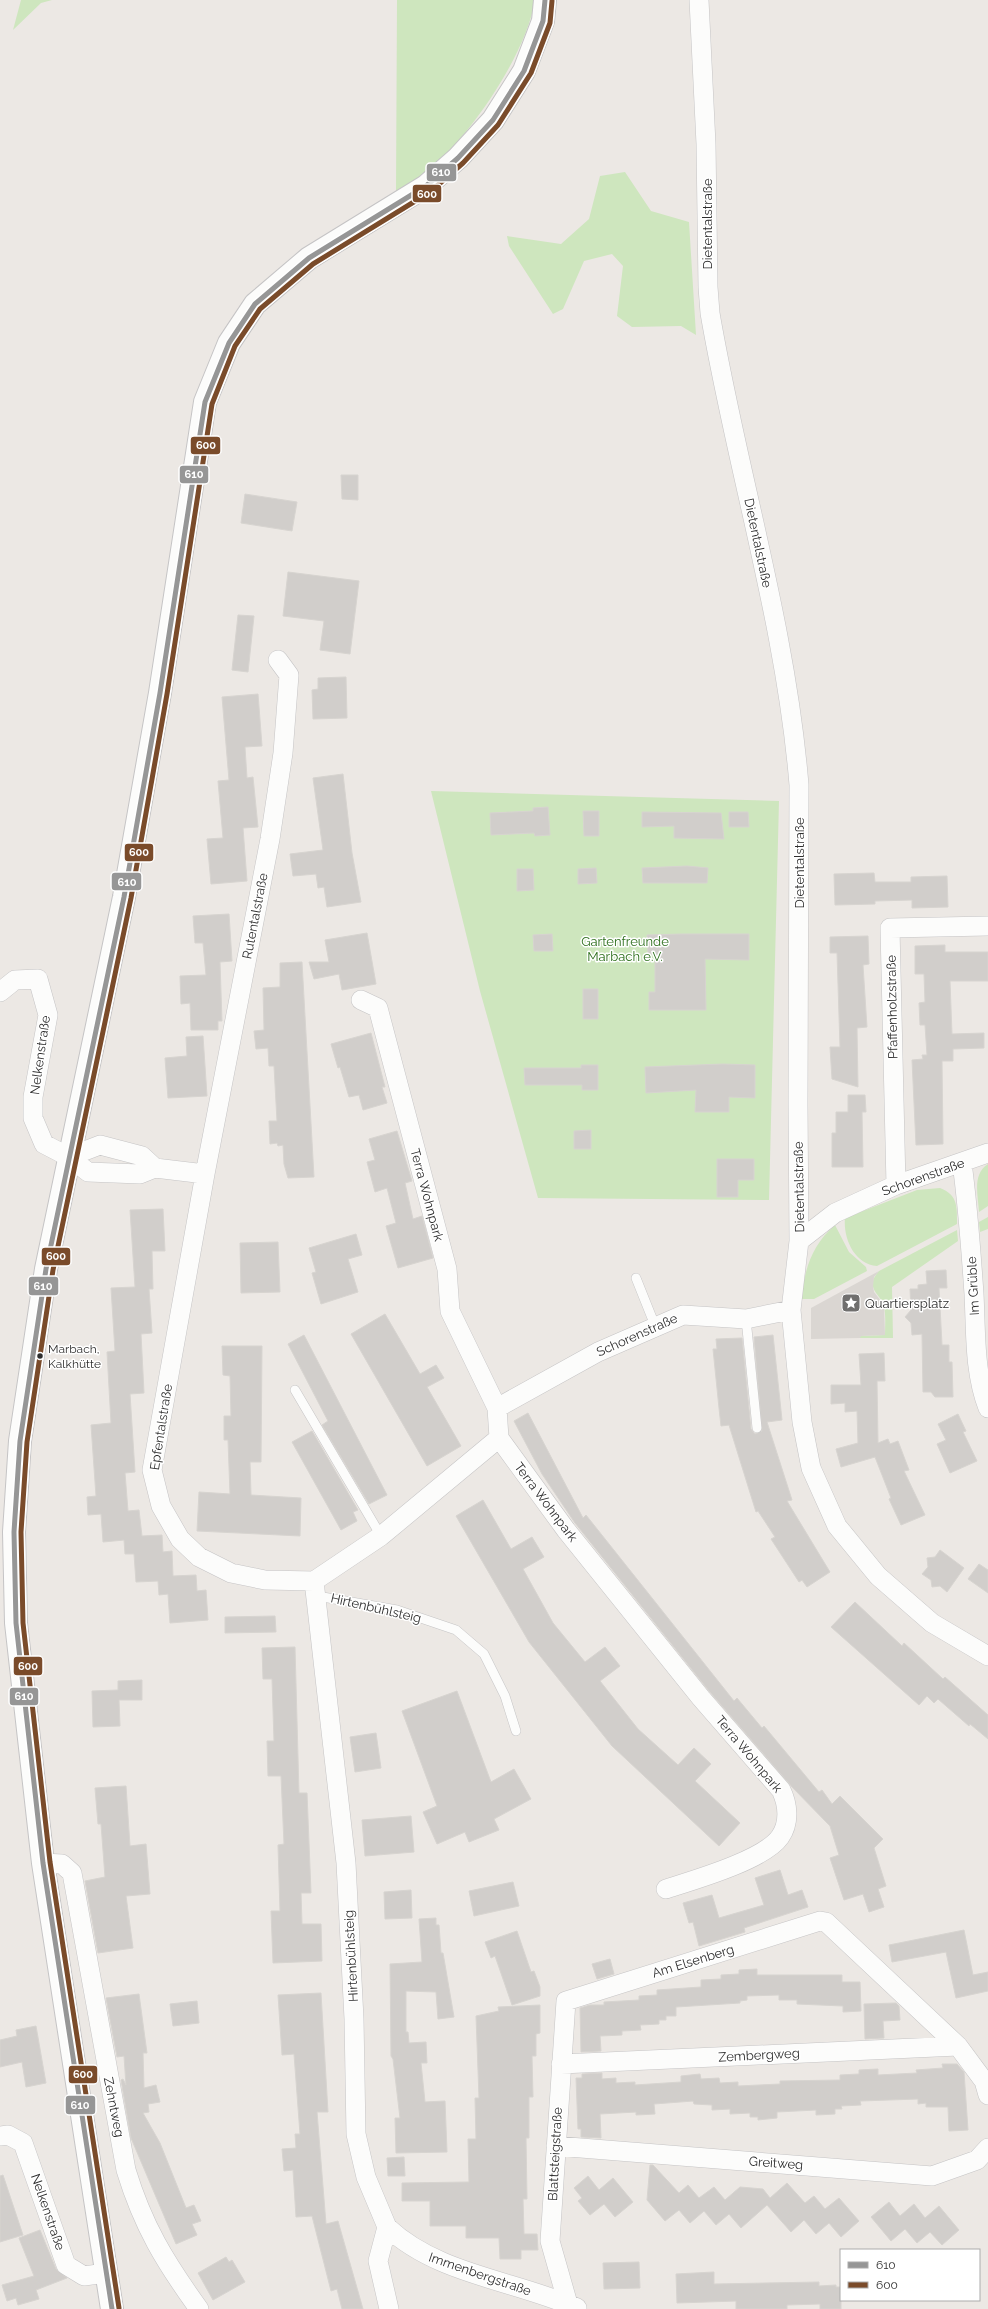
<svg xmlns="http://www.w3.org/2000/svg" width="988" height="2309" font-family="Raleway,sans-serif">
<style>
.green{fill:#cee6be}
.plaza{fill:#dad6d2}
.building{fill:#d1cecb;stroke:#d7d4d0}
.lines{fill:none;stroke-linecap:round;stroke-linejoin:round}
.lane-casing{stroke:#c5c4c5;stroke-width:10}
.street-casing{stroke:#c5c4c5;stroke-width:20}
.secondary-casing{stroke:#c5c4c5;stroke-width:24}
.lane{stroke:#fcfcfb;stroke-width:9}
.street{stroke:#fcfcfb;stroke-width:19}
.secondary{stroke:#fcfcfb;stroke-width:22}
.bus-1-casing{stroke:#fff;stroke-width:8}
.bus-2-casing{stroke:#fff;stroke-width:8}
.bus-1{stroke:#969696;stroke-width:5}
.bus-2{stroke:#7a4b2a;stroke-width:5}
.bus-dot{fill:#2e2e2e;stroke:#fff;stroke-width:1.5}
.labels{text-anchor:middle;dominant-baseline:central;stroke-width:3;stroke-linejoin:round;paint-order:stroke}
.bus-label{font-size:12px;fill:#2e2e2e;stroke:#fff;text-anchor:start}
.street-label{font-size:13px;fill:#2e2e2e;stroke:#fff}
.park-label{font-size:13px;fill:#2c6e1b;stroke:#fff}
.poi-label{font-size:13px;fill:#2e2e2e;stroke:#fff;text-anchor:start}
.line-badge{stroke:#fff;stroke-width:1.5}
.badge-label{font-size:11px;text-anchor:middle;font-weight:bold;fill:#fff}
</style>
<rect width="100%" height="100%" fill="#ece8e4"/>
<!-- green -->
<path class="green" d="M21,0H52L41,3L13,30Z
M397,0H535C526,56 466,144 420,177C412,182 404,186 396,191Z
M625,172L651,211L689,222L696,335L681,326L632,327L617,316L623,266L612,254L584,261L563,309L553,314L509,246L507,236L561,244L589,219L600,176Z
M431,791L779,801L769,1200L538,1198L480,991Z
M988,1164V1206L979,1212C978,1195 972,1174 988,1164Z
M940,1188C958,1195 957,1207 957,1224L877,1266C854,1264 843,1238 845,1218L917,1190Z
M988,1217V1229L980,1232L979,1222Z
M835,1225L849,1252L866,1267L867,1271L814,1299H801C805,1269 811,1246 835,1225Z
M957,1230L958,1241L892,1287L893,1338H860V1336L885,1335C885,1326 886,1316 884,1307C882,1294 863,1289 879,1271Z"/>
<!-- plaza -->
<path class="plaza" d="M879,1271L874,1277L873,1286L874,1292L884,1305L885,1335L861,1336L860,1338L811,1339V1308Z"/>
<!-- building -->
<path class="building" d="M341,475H358V500L342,499Z
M245,494L297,502L292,531L241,523Z
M288,572L359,581L350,654L320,650L324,621L283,616Z
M238,615L254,616L248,672L232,670Z
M346,677L347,718L313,719L312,690L318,689V678Z
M258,694L262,746L245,747L247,778L253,777L258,827L243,828L247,881L211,884L207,839L223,838L218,781L229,780L222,697Z
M343,774L352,853L361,902L327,907L324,887L318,888L316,874L293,876L290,854L323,850L313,778Z
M548,807L550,835L535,836L534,833L491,835L490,813L533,811V808Z
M583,811H599V836H584Z
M642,812L721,813L724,839L674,838V826L642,827Z
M729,812H748L749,827H729Z
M687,866L708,868L707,883H643L642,868Z
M596,868L597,883L578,884V869Z
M517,869H533L534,890L517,891Z
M874,873L875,882H911V877L947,876L948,907L912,908V900L875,901V904L835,905L834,874Z
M229,914L232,961L220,962L222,1021H218V1030H191L190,1003L181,1004L180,976L206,975L203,943H195L193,916Z
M367,933L376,984L342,990L339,974L314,979L309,962H329L325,940Z
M552,934L553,951H534L533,935Z
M682,934H749V960L705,959L706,1010H649V992H655V954H648L647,935Z
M868,936L869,964L863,965L867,1027L857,1028L858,1087L832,1079L830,1047H840L837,953H830V937Z
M945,945V952H988V981H950L952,1034L984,1033V1048L953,1049V1061H942L943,1144L916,1145L912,1060L923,1059L922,1055H927L925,1025H920L919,1003L925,1002L924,974H915V946Z
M302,962L314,1177L288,1178L284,1164L283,1145L278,1146L277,1143L270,1144L269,1121H277L274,1066H269L268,1048L256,1049L254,1031L264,1030L263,988L280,987V963Z
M583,989H598V1019H583Z
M371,1033L385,1087H382L387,1103L363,1110L359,1095L349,1097L340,1067L338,1068L331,1044Z
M203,1036L207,1096L168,1098L165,1058L187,1056L186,1037Z
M723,1064L755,1065V1098L729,1097V1112H695L696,1090L646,1093L645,1067Z
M581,1065H598V1090H582V1085H525L524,1068H581Z
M848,1095H865L866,1112H862L863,1167H832V1133H836V1112H848Z
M591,1130V1149H574V1131Z
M397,1131L412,1181L405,1183L413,1219L422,1216L433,1258L398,1268L386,1226L396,1223L387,1188L375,1192L367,1162L375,1160L369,1139Z
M717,1159H754V1180H738V1197H717Z
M163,1209L165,1251H152L153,1289H149L152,1333L141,1334L144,1393L130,1394L135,1472L125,1473L128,1511L139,1510L142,1536L162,1535L163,1552L172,1551L173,1576L196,1575L197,1591L206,1590L208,1620L170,1623L168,1594L159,1595L158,1581L136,1582L134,1554H125L124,1540L103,1542L101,1514L88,1515L87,1497L96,1496L91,1425L111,1423L107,1352L115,1351L111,1288L135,1287L130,1210Z
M356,1234L362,1255L348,1259L358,1292L321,1304L312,1273L316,1272L309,1248Z
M278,1242L280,1292L241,1293L240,1243Z
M946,1270L947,1288H939L942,1345H949V1362H952L953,1397H935L931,1392H923L922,1334L912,1335L911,1323L905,1317L911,1310L910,1289H918V1285L927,1284L926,1271Z
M385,1314L420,1374L436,1365L444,1378L427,1387L461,1446L427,1466L351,1334Z
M304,1335L387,1495L369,1504L322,1425L328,1421L288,1344Z
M773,1335L782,1420L767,1422L792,1500L787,1501L830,1572L807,1587L802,1580L799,1582L771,1539L775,1537L758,1511L756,1512L729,1425L721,1426L719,1408L713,1349H717L716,1339L742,1338L751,1429L755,1434L762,1431L754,1337Z
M222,1346H262L261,1462H250L251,1495L301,1498L300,1536L197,1531L199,1492L230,1494L228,1440H224V1416H231L230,1376L223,1375Z
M884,1353L885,1381H877L878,1443L888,1439L890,1444L898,1441L909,1470L904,1471L925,1515L901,1525L889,1499L891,1498L875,1457L841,1467L836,1449L858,1443L857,1411L845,1412V1403L831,1404V1385H861L859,1354Z
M528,1413L583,1518L586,1515L734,1701L737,1698L762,1728L764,1726L819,1792L822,1790L832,1804L840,1796L883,1839L874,1848L886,1886L878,1889L884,1907L869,1912L863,1894L844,1900L830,1858L839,1855L830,1826L792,1787L709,1691L575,1523L542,1474L514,1421Z
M958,1414L966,1431L963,1432L977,1461L950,1473L937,1444L946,1440L938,1424Z
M312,1431L358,1510L353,1512L357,1521L341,1530L292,1442Z
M483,1500L511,1549L532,1537L544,1557L523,1569L553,1623L585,1662L605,1647L620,1666L600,1681L638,1729L678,1765L694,1748L711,1764L695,1781L740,1823L719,1846L612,1746L529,1642L456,1516Z
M940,1550L964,1568L947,1592L940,1586L932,1587L931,1580L922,1574L928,1567L927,1558L935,1557Z
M979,1564L988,1570V1593L968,1579Z
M855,1602L902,1646L904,1643L943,1679L945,1677L988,1715V1739L970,1724L969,1726L938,1699L934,1703L927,1696L919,1705L831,1627Z
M275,1616L276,1632L225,1633V1617Z
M295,1647L299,1793H307L311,1893H301L302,1924H321L322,1961L273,1963L271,1911H280L278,1845L284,1844L281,1776H268L267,1741H274L272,1679H263L262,1648Z
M142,1680V1700H119L120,1726L93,1727L92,1691L118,1690V1681Z
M457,1691L491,1782L514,1769L531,1799L494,1819L499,1830L469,1842L465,1832L437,1844L423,1812L437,1806L402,1711Z
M376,1733L381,1768L355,1772L350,1737Z
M126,1786L130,1846L146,1844L150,1894L126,1896L133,1948L98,1953L85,1881L105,1877L101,1824H98L95,1788Z
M411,1816L414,1852L365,1856L362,1820Z
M780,1870L788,1895L802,1890L808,1907L744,1928L745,1932L699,1946L693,1922L689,1923L683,1903L712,1895L719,1918L764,1905L755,1878Z
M513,1882L519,1906L474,1916L469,1891Z
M411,1890L412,1918L385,1919L384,1892Z
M436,1918V1925H439L441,1953H443L454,2017L438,2019L436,1992L406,1991V2032H408L409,2043L426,2042L427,2063H421L425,2102L445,2101L447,2152L396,2153L395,2118H400L393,2059L391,2056L390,1964L422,1962L419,1919Z
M964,1930L973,1975L988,1972V1991L956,1998L946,1952L892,1962L889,1945Z
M517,1931L531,1972L534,1971L540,1987V1996L512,2005L495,1956L491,1958L485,1942Z
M610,1959L614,1974L597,1979L592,1964Z
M757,1969V1975H842V1982H860L861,2011L843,2012V2006L797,2004V2000H779V1995L747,1996V2000L740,2001V2003L676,2007V2016H666V2020H659V2024L640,2025L641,2030L622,2031V2035L600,2036L601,2051L581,2052L580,2008L590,2005H604V2002L639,2000V1996L657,1995V1990L701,1987V1980L721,1979V1975L739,1974V1970Z
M321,1993L328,2112H317L326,2224L338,2221L363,2309H342L337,2289L331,2291L312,2216L296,2217L293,2170L284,2171L282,2149L296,2148L295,2134H300L294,2054L282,2055L278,1995Z
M139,1994L147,2053H143L144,2088L156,2085L160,2102L148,2104L149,2112L143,2113L160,2143L186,2208L194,2205L201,2221L192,2224L197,2235L176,2244L131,2138L121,2080L123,2079L126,2085L124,2056L117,2057L106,1998Z
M197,2001L199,2023L173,2026L170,2004Z
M896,2003L899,2006L900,2020L883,2021L884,2038L865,2039L864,2004Z
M540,2005V2033L536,2034V2056H532L533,2097H529V2138H526L527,2199H523L524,2234H537L538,2250H521V2259H500L499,2238H466V2226H430V2201H402V2183L469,2182L468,2139H476L475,2098H479L476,2016L499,2011L498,2007Z
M36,2026L46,2083L26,2087L22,2062L0,2067V2040L17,2036L16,2030Z
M942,2064H957L964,2072L968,2130L949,2131L948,2107H926V2103L918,2104V2099L860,2101L861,2105L841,2106L842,2109H835V2114L816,2115V2110L777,2112V2118L758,2120V2117H750V2113L730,2114V2109L712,2110V2105L694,2104L693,2101L654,2104L655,2114L636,2115V2112L600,2114L601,2138L581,2137V2129H578L576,2078H582V2074L602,2073V2079L616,2078V2083L635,2082V2085L681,2082V2076L700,2074L701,2079L719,2078L720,2083L738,2082V2086L780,2084V2081L840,2080V2075L859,2074V2070L878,2069V2075L917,2073L916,2070L943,2068Z
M404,2157L405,2176H388L387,2158Z
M650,2165H653L679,2193L688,2185L699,2198L714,2187L725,2200L740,2187L763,2189L770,2198L787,2183L805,2203L814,2196L825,2209L839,2198L859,2221L841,2237L829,2223L816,2234L804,2220L791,2232L767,2205L741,2228L729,2214L716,2225L704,2211L690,2223L679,2210L665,2221L647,2200Z
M3,2175L23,2235L0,2242V2176Z
M588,2176L599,2190L613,2178L633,2202L615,2217L604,2204L590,2215L578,2201L582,2198L574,2188Z
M889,2202L900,2216L914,2204L925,2218L939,2206L959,2230L942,2245L930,2232L917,2243L905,2229L891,2241L871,2217Z
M40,2230L56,2269L67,2278L36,2290L39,2299L18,2305L16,2298L7,2301L2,2285L34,2276L19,2238Z
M226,2257L229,2262L232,2260L245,2282L213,2300L198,2273Z
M639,2262L640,2288L604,2289L603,2263Z
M714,2272V2284L819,2282V2286L836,2285V2287H841V2309H820V2304L787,2305V2309H736V2301L677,2303L676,2274Z"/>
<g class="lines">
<defs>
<path id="lane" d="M636,1278L656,1328
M746,1319L757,1428
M295,1390L381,1536
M317,1596L397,1610L456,1630L484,1654L505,1696L516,1731"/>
<path id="street" d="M699,0L706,144L708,287L710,313C737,471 786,625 799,785L798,1104L799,1241L791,1310L802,1422L811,1468L837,1526L878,1576L932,1623L988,1656
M278,660L289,675L283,753L270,839L205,1174L152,1470L161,1506L180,1539L199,1557L231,1573L265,1580L314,1581L381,1536L499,1438
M0,992L15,980L38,979L48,1015L33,1097V1118L44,1144L69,1157L88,1172L140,1174L155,1168L205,1174
M361,1000L378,1008L447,1269L450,1311L497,1408L499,1438L566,1530L701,1698L781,1790C788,1804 790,1823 780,1837C764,1860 694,1880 666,1889
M69,1157L100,1145L142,1156L155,1168
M962,1163C968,1207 971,1250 974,1294C976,1332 974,1372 988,1408
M896,1185L890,928L988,926
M799,1241L835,1213L896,1185L988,1153
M497,1408L598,1352L683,1315L746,1319L791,1310
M314,1581L346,1863L354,2019L356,2134L366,2177L387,2227L378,2261L389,2309
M43,1863L62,1864L72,1873L126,2170C143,2226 165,2262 199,2309
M561,2064L958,2046
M0,2136L8,2135L23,2143L66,2265L84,2276L106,2273
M556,2146L932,2176L977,2160L988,2148
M387,2227C438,2275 514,2280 577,2308
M568,2304L550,2241L566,2001L820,1921L826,1922L958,2046L984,2081L988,2095"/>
<path id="secondary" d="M112,2309L43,1863L16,1623L14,1532L20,1441L46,1269L124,897L160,693L205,402L229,343L255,304L309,258L426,186L458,158L493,120L524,71L543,21L545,0"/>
</defs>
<!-- lane casing -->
<use href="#lane" class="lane-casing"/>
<!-- street casing -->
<use href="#street" class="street-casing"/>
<!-- secondary casing -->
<use href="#secondary" class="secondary-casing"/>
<!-- lane -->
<use href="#lane" class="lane"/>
<!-- street -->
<use href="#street" class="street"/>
<!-- secondary -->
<use href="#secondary" class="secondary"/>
<defs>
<path id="bus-1" d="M112,2309L43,1863L16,1623L14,1532L20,1441L46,1269L124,897L160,693L205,402L229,343L255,304L309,258L426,186L458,158L493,120L524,71L543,21L545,0"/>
<path id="bus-2" d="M119,2308L50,1862L23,1623L21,1532L27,1442L53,1270L131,898L167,694L212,404L235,346L260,309L313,264L430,192L463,163L498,125L531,73L550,23L552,1"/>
</defs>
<!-- bus-1 casing -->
<use href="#bus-1" class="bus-1-casing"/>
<!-- bus-2 casing -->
<use href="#bus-2" class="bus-2-casing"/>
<!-- bus-1 -->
<use href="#bus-1" class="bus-1"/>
<!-- bus-2 -->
<use href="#bus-2" class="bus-2"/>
</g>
<!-- icons -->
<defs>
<symbol id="sight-square" viewBox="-11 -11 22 22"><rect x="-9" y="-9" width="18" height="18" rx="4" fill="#706f6e" stroke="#fff"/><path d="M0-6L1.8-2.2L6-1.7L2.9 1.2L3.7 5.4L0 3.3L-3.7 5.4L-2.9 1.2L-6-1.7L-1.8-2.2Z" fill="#fff"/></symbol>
</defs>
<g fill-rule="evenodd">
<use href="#sight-square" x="840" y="1292" width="22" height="22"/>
</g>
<!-- markers -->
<circle class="bus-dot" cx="40" cy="1356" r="3.5"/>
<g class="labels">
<!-- bus labels -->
<g class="bus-label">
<text x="48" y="1349">Marbach,<tspan x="48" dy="15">Kalkhütte</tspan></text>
</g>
<!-- street labels -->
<g class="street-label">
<text transform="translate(707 224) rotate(-90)">Dietentalstraße</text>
<text transform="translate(758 543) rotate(78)">Dietentalstraße</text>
<text transform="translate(799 863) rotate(-90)">Dietentalstraße</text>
<text transform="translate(255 916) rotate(-79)">Rutentalstraße</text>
<text transform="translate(892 1007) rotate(-91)">Pfaffenholzstraße</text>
<text transform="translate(40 1055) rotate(-82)">Nelkenstraße</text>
<text transform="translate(923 1177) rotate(-20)">Schorenstraße</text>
<text transform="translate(799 1187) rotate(-91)">Dietentalstraße</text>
<text transform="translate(427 1195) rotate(75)">Terra Wohnpark</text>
<text transform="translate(973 1286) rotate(-93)">Im Grüble</text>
<text transform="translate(637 1335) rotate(-24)">Schorenstraße</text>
<text transform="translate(161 1427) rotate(-81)">Epfentalstraße</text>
<text transform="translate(546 1502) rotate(53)">Terra Wohnpark</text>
<text transform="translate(376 1608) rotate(13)">Hirtenbühlsteig</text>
<text transform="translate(749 1754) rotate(50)">Terra Wohnpark</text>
<text transform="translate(351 1956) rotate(-93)">Hirtenbühlsteig</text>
<text transform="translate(693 1961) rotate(-17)">Am Elsenberg</text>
<text transform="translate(759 2055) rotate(-3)">Zembergweg</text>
<text transform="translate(114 2107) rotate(79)">Zehntweg</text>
<text transform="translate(555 2154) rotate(-87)">Blattsteigstraße</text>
<text transform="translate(776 2163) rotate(4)">Greitweg</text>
<text transform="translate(48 2212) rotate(71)">Nelkenstraße</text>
<text transform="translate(480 2274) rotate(19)">Immenbergstraße</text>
</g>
<!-- park labels -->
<g class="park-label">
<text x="625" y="941">Gartenfreunde<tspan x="625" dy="15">Marbach e.V.</tspan></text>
</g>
<!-- poi labels -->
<g class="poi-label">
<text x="865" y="1303">Quartiersplatz</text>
</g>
</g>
<g class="line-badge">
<rect x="426" y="163" width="31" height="19" rx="4" fill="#969696"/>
<rect x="412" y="184" width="30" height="19" rx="4" fill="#7a4b2a"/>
<rect x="190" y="436" width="31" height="19" rx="4" fill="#7a4b2a"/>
<rect x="179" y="465" width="30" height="19" rx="4" fill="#969696"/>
<rect x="124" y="843" width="30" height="19" rx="4" fill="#7a4b2a"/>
<rect x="111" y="872" width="31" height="19" rx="4" fill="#969696"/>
<rect x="41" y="1247" width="30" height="19" rx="4" fill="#7a4b2a"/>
<rect x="28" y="1276" width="31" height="20" rx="4" fill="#969696"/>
<rect x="13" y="1656" width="30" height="20" rx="4" fill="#7a4b2a"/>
<rect x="9" y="1687" width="30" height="19" rx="4" fill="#969696"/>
<rect x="68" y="2065" width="30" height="19" rx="4" fill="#7a4b2a"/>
<rect x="65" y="2095" width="31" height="20" rx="4" fill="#969696"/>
</g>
<g class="badge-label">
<text x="441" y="176">610</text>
<text x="427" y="198">600</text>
<text x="206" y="449">600</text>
<text x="194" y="478">610</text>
<text x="139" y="856">600</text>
<text x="127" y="886">610</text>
<text x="56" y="1260">600</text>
<text x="43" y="1290">610</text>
<text x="28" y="1670">600</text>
<text x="24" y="1700">610</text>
<text x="83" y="2078">600</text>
<text x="80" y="2109">610</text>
</g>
<!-- legend -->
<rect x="840" y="2249" width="140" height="52" fill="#ffffff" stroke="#ababab"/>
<rect x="848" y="2262" width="20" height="6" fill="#969696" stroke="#ababab"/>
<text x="876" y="2269" font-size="12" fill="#2e2e2e">610</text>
<rect x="848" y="2282" width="20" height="6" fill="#7a4b2a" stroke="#ababab"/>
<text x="876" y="2289" font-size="12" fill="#2e2e2e">600</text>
</svg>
